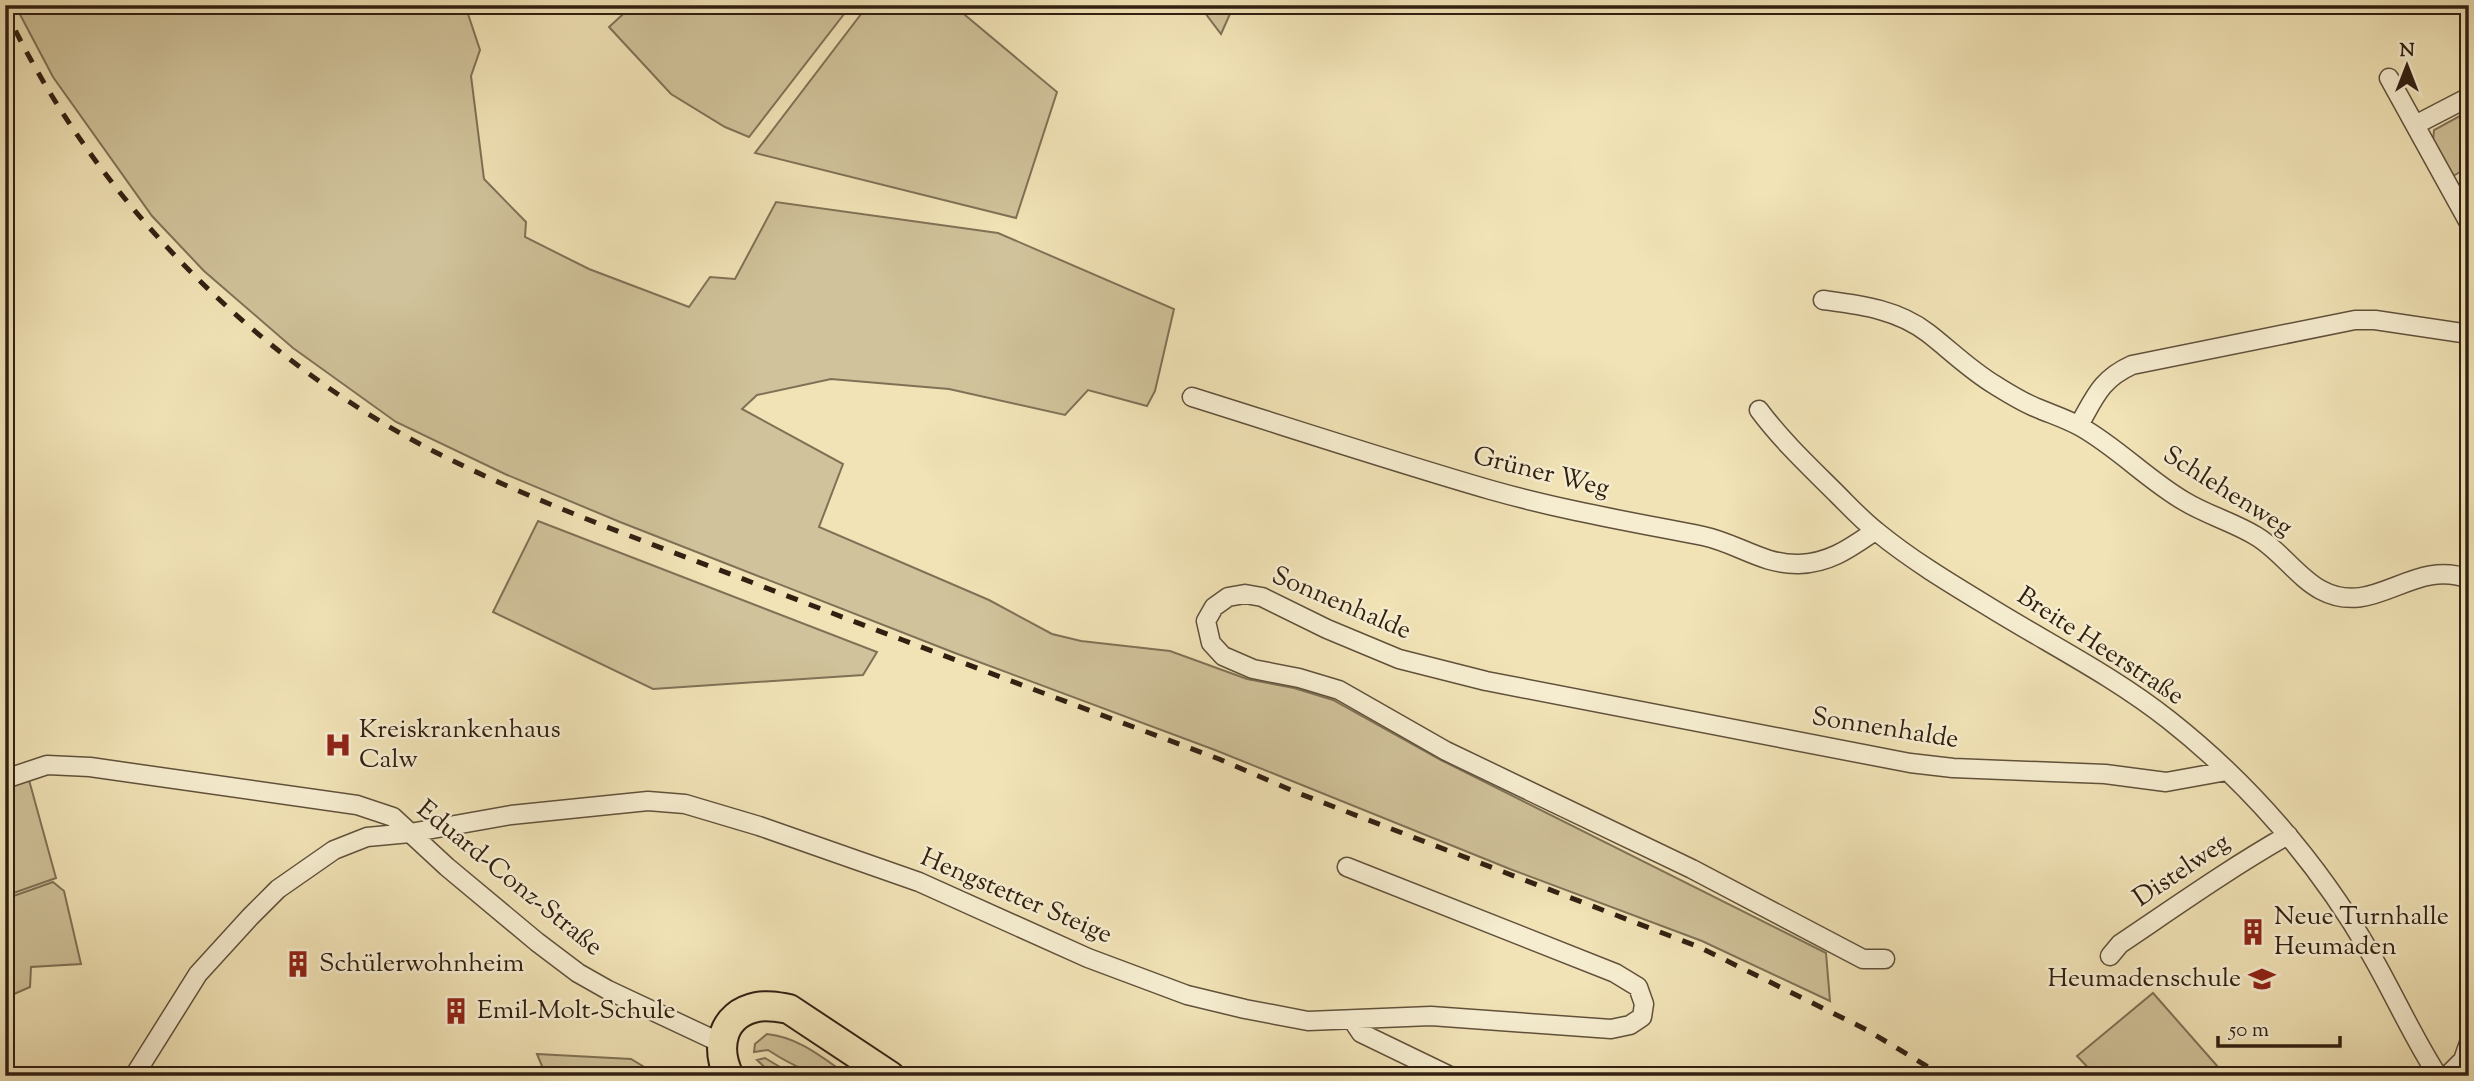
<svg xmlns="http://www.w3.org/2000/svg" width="2474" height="1081" font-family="'Sorts Mill Goudy',serif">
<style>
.green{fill:#d0c29a;stroke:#807156;stroke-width:2}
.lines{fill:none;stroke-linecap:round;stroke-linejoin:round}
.street-casing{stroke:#61513b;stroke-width:21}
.primary-casing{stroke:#312012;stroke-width:32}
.street{stroke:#f6edd0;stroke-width:18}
.primary{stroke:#f1e3b6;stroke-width:28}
.rail{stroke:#312012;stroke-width:5;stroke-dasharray:12 12;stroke-linecap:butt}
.labels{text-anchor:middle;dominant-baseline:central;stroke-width:5;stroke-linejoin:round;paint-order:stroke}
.street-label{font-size:26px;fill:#312012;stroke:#f6edd0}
.poi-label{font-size:26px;fill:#312012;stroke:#f6edd0;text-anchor:start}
</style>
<rect width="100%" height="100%" fill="#f1e3b6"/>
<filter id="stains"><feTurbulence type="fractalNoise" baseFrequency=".00286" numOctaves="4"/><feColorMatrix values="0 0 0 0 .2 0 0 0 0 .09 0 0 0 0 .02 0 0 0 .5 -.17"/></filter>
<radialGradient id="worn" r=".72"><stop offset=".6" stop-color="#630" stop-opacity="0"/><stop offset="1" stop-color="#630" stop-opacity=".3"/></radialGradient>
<!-- green -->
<path class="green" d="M15,5H465L480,50L471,76L484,179L526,222L525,237L589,269L689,307L710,277L735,279L776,202L998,233L1174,309L1155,391L1147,406L1088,390L1065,415L949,389L831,379L757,395L742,409L843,464L819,527L989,600L1052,634L1081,641L1170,651L1247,679L1294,688L1333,700L1441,760L1826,953L1830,1001L1702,941L1510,869L1215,750L955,653L620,522L505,474L396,422L293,348L204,271L152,216L53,77Z
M633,5H851L749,137L725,127L671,94L609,27Z
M868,5H953L1057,92L1016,218L755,153Z
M1199,5H1234L1221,34Z
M2469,111V167L2453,176L2433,141L2434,130Z
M538,521L877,652L863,675L653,689L493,612Z
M29,780L56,878L5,896V787Z
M53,882L64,891L81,964L31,967L30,987L5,998V899Z
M2153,993L2226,1076H2096L2077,1056Z
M767,1034C796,1037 818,1054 842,1071C818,1081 788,1063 768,1050L754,1052L755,1044Z
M537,1054L631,1059L659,1076H546Z
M765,1058L795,1076H774L757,1060Z"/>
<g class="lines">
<defs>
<path id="street" d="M2389,78L2469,223
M2415,125L2469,97
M1823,300C1860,305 1897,309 1928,333C1950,350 1970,370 1995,385C2008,393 2022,402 2037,408C2051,414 2067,419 2081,427C2118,448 2148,480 2184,501C2207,515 2233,522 2256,536C2280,550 2297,577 2321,590C2375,619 2412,557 2469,579
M1192,397C1291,428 1391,461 1491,490C1561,510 1632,522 1703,536C1737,543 1763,565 1799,564C1830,563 1850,548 1875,531
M1759,410C1782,441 1810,467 1838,495C1850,507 1862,520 1876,531C1910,559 1948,582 1986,605C2047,643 2112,675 2169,720C2249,783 2318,863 2369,951C2393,992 2412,1036 2438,1076
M2079,425C2095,397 2101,379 2132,365L2355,320H2375L2469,334
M5,779L47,765L90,767L357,805L393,817L447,867L537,942L578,973L608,990L721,1043
M2110,956L2120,944C2175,907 2230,868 2288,835
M1885,959H1863L1692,869L1446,751L1339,690L1299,678L1253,669L1223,656L1211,643L1206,621L1214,607L1228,597L1245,594L1262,597L1327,629L1399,659L1486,681L1910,763L1953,768L2105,774L2166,782L2227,771
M1353,1021L1361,1033L1450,1076
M134,1076L198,974L250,917L278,889L334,850L367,837L410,833L511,815L648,801L685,804L759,826L919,882L1088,958L1187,995L1245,1009L1308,1021L1431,1016L1611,1029L1630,1025L1642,1017L1644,1004L1638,987L1615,973L1347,867
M2447,1076L2463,1060L2469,1043"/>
<path id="primary" d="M729,1076C715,1047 722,1014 757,1007C768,1005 778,1007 789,1009L890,1076"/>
</defs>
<!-- street casing -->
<use href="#street" class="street-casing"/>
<!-- primary casing -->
<use href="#primary" class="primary-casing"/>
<!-- street -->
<use href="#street" class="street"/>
<!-- primary -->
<use href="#primary" class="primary"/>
<!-- rail -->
<path class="rail" d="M5,9C92,195 252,358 435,452C538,504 648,542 756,584C910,643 1064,701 1219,759L1298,793L1699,947L1867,1030L1943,1076"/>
</g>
<!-- icons -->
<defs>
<symbol id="hospital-bare" viewBox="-9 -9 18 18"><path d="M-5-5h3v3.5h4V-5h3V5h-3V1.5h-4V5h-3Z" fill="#8f2418" stroke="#f6edd0" stroke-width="2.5" paint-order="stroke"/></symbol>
<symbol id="building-bare" viewBox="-9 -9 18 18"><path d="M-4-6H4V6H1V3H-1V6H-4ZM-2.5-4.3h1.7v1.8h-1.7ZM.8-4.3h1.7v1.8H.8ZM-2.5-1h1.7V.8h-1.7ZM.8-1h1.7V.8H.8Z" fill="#8f2418" stroke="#f6edd0" stroke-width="2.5" paint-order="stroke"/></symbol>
<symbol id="school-bare" viewBox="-9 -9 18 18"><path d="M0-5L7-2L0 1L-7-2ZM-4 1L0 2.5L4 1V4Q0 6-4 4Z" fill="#8f2418" stroke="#f6edd0" stroke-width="2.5" paint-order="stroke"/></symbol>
</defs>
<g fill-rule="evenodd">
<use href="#hospital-bare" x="319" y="726" width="38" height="38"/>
<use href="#building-bare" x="2234" y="913" width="38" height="38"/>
<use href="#building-bare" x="279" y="945" width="38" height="38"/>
<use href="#school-bare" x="2243" y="960" width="38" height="38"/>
<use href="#building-bare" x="437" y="992" width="38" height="38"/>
</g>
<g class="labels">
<!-- street labels -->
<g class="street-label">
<text transform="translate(1541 473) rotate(14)">Grüner Weg</text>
<text transform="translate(2227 492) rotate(32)">Schlehenweg</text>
<text transform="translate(1341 604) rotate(23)">Sonnenhalde</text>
<text transform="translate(2100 647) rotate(33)">Breite Heerstraße</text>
<text transform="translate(1885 729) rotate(9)">Sonnenhalde</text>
<text transform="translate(2182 871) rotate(-34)">Distelweg</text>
<text transform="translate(509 879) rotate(39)">Eduard-Conz-Straße</text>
<text transform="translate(1016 897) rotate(23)">Hengstetter Steige</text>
</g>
<!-- poi labels -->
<g class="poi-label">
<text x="359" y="730">Kreiskrankenhaus<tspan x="359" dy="30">Calw</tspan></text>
<text x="2274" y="917">Neue Turnhalle<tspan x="2274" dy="30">Heumaden</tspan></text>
<text x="319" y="964">Schülerwohnheim</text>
<text x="2241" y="979" text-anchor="end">Heumadenschule</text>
<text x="477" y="1011">Emil-Molt-Schule</text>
</g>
</g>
<!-- margin -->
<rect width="2474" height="1081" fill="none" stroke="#f1e3b6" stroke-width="28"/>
<rect x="7" y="7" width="2460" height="1067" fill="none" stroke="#312012" stroke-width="3.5"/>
<rect x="14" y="14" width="2446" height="1053" fill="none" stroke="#312012" stroke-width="2"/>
<!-- north arrow -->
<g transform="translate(2407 66)" stroke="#f6edd0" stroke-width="5" paint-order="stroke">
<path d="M0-5L12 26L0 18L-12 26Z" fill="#312012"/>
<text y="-10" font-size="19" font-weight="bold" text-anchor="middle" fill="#312012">N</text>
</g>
<!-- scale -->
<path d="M2218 1036v10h122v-10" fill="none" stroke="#312012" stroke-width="3.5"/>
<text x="2229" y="1036" font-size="21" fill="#312012" stroke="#f6edd0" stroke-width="5" paint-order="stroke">50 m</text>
<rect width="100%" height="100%" filter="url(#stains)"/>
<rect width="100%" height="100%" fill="url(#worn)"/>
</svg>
